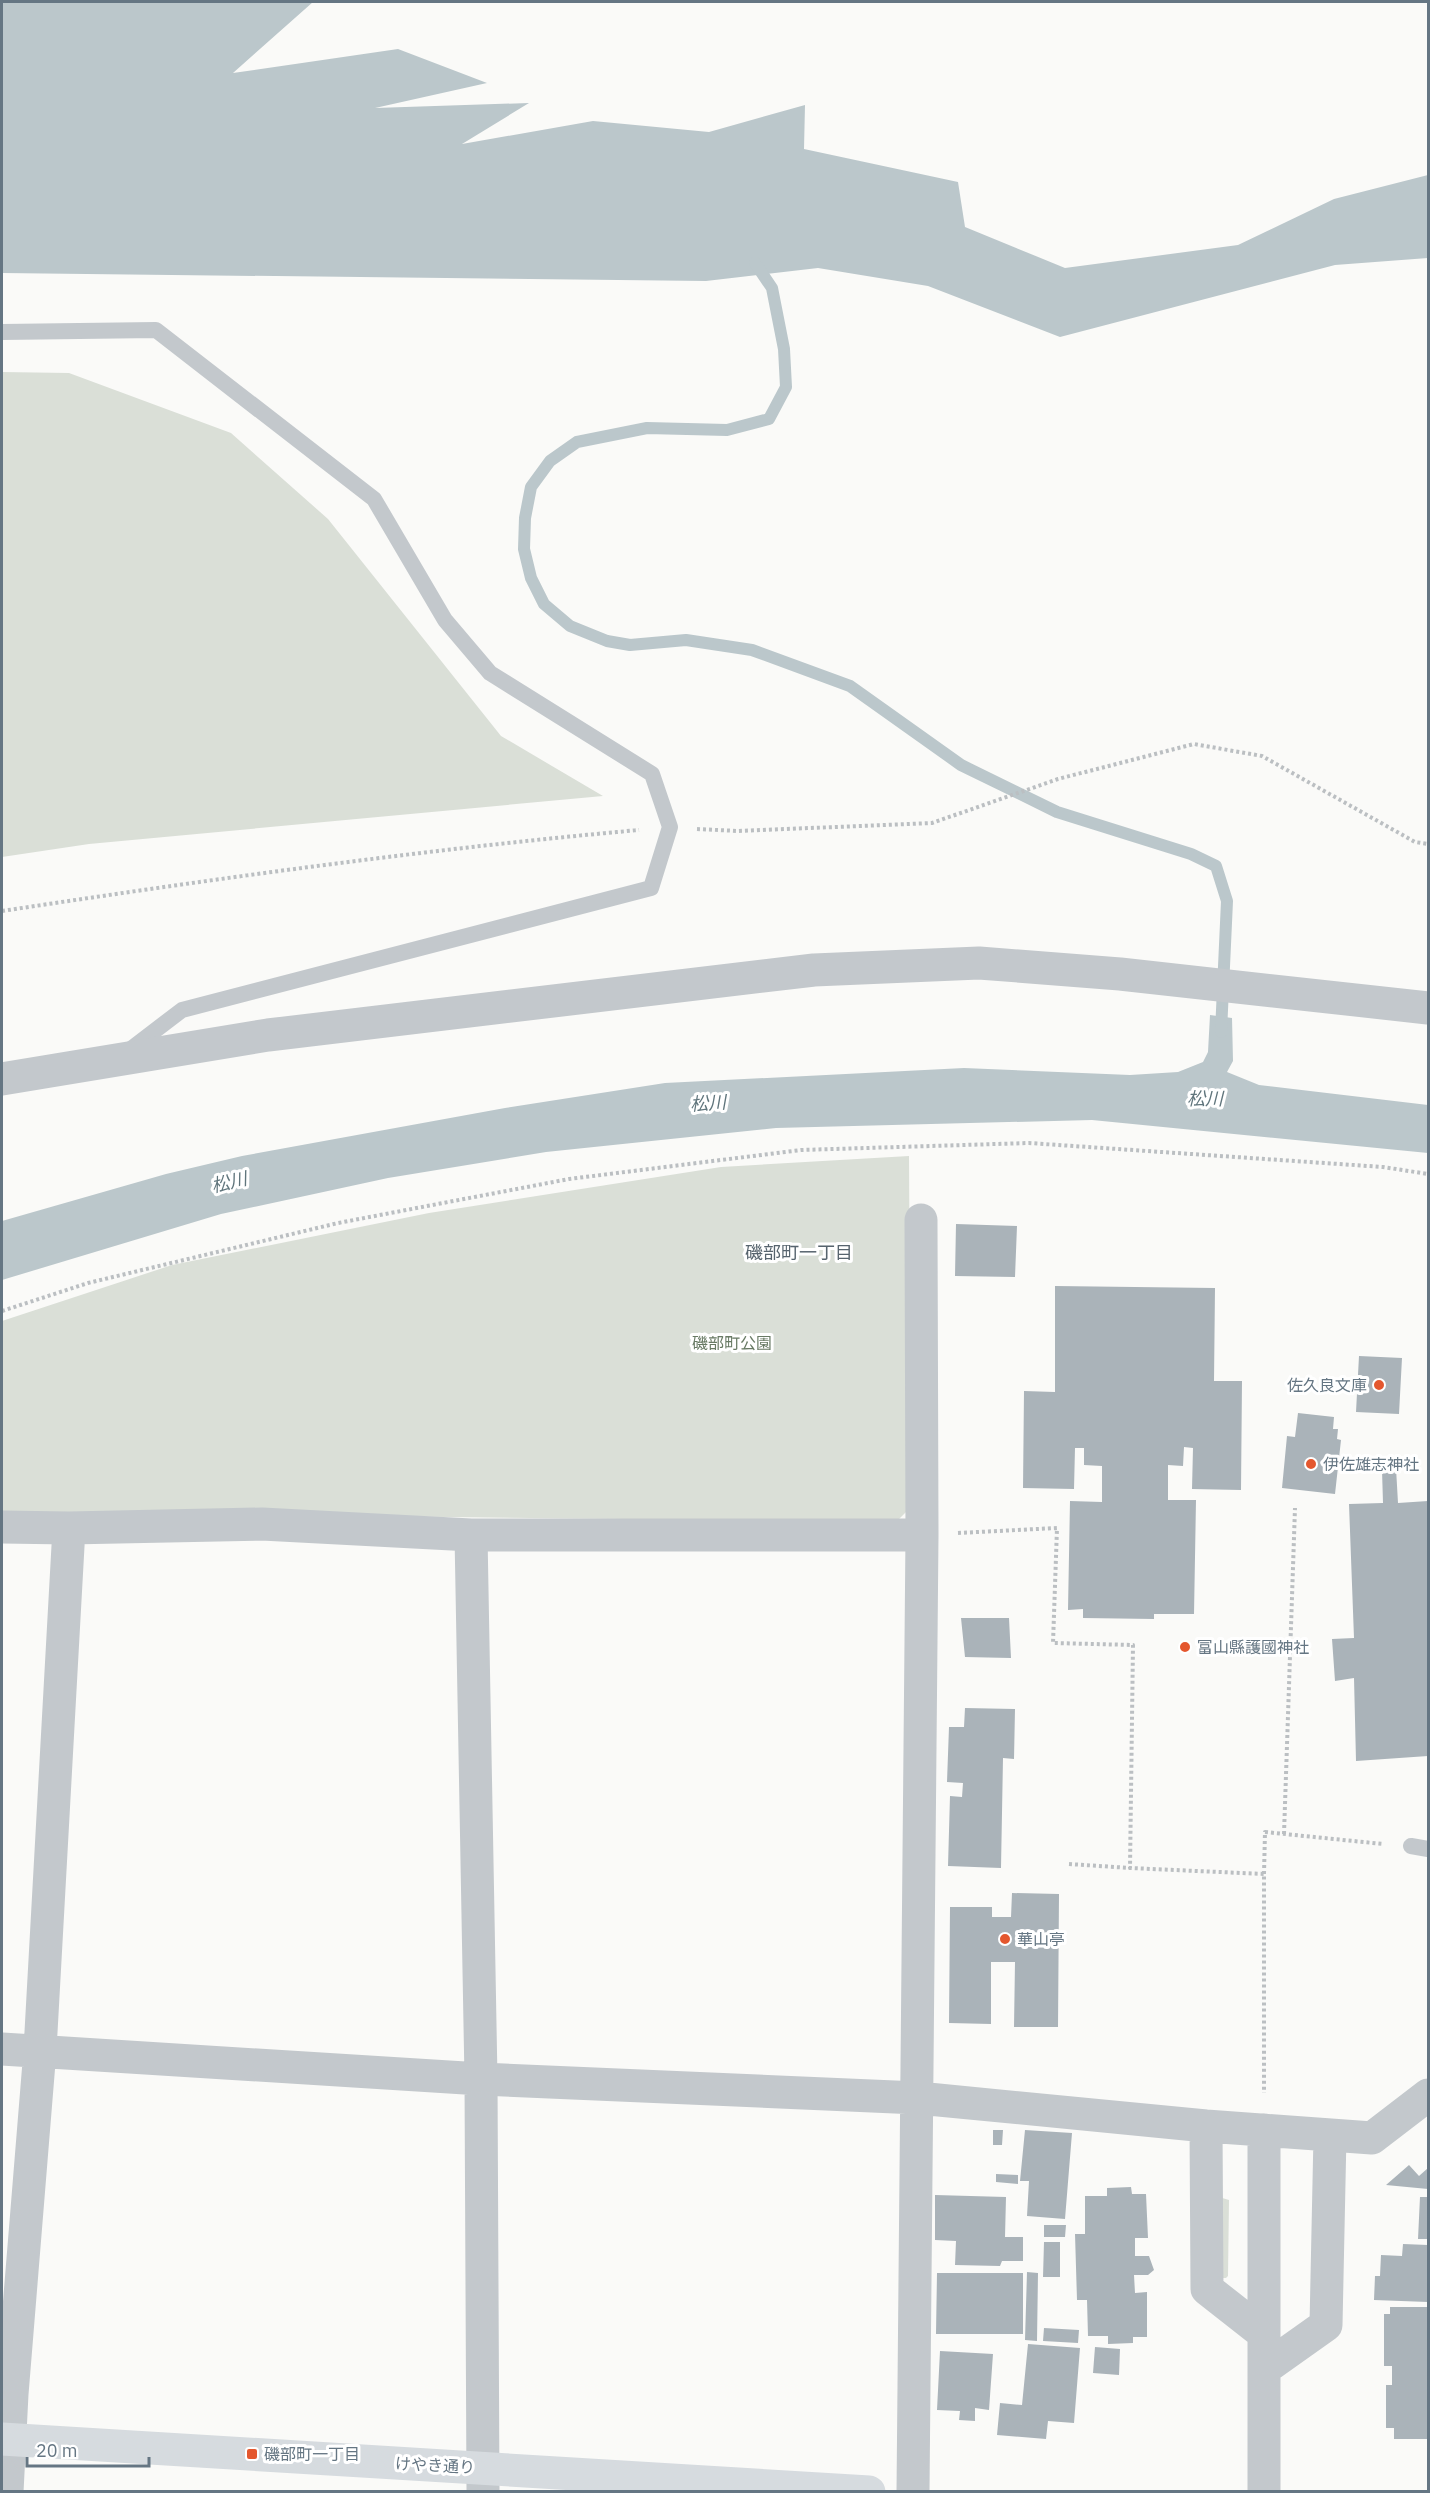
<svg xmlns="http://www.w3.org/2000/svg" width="1430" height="2493" font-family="'IBM Plex Sans','Noto Sans JP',sans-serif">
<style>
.green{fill:#dadfd7}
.water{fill:#bbc7cb}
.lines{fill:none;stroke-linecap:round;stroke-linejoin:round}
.stream{stroke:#bbc7cb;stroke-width:12}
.building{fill:#aab3b9}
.path{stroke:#bbbfc2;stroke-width:4;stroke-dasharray:3 3;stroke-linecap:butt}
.lane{stroke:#c3c8cc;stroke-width:16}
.street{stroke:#c3c8cc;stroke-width:33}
.secondary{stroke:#d6dbdf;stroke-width:33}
.poi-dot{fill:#e4572e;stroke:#fff;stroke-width:2}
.labels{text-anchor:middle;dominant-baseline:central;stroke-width:6;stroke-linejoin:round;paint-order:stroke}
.park-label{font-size:16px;fill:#687a64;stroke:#fff}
.poi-label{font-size:16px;fill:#657683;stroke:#fff;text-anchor:start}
.street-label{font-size:16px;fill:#657683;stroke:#fff}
.water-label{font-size:18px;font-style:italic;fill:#60757c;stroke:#fff}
.neighbourhood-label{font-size:18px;fill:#57646e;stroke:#fff}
</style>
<rect width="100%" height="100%" fill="#fafaf8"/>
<!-- green -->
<path class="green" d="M2,372L69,373L231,433L328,519L501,736L603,796L89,844L2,857Z
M909,1156L911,1507L896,1522L2,1512V1321L172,1265L429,1213L721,1167Z
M1219,2197L1229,2200L1228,2276L1226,2278H1218Z"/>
<!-- water -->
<path class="water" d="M2,2H313L233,73L398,49L487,83L375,108L529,103L462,144L593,121L709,132L805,105L804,149L958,182L965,227L1065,268L1238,245L1334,199L1428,175V258L1335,265L1060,337L928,286L818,268L706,281L2,273Z
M1210,1015L1232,1018L1233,1061L1227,1072L1259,1085L1428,1105V1153L1092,1120L776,1128L546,1152L388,1178L221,1214L2,1280V1221L166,1174L242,1156L505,1108L665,1083L964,1068L1130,1075L1178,1072L1203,1062L1208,1052Z"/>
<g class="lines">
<!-- stream -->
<path class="stream" d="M755,263L772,288L784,349L786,387L769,419L727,430L647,428L577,442L550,461L531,487L525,518L524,549L531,578L544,604L570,626L607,641L630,645L686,640L752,650L850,686L961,765L1057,812L1191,854L1216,866L1227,901L1221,1032"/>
</g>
<!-- building -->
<path class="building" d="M956,1224L1017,1226L1015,1277L955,1276Z
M1055,1286L1215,1288L1214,1381H1242L1241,1490L1192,1489L1193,1448L1184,1447L1183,1466L1168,1465V1500H1196L1194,1614H1154V1619L1083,1618V1609L1068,1610L1070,1501L1102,1502V1466L1084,1465V1448H1075L1074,1489L1023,1488L1024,1391L1055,1392Z
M1359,1356L1402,1358L1399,1414L1356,1412Z
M1298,1413L1334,1417L1333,1429H1338L1337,1439L1341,1440L1335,1494L1282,1488L1287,1436L1295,1437Z
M1396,1468L1398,1503L1428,1501V1756L1356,1761L1354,1678L1335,1681L1332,1639L1354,1638L1349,1504L1383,1503L1382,1470Z
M961,1618H1009L1011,1658L965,1657Z
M965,1708L1015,1709L1014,1759L1003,1758L1001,1868L948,1866L950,1796L962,1797L963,1783L947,1782L949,1727H964Z
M1012,1893L1059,1894L1058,2027H1014L1015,1962H991V2024L949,2023L950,1907H992V1917H1011Z
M993,2130H1003L1002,2145H993Z
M1025,2130L1072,2133L1065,2219L1027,2216L1029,2181H1020Z
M1409,2165L1419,2176L1428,2168V2189L1386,2185Z
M996,2174L1018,2175V2184L996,2182Z
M1131,2187L1132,2194H1146L1148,2238H1135V2256H1149L1154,2270L1148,2275H1134L1135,2293L1147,2292V2337H1133V2343L1108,2344V2336H1088L1087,2300H1077L1075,2234H1085V2196H1107V2188Z
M935,2195L1006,2197L1005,2237H1023V2261H1002L1000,2266L955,2265L956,2241L935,2240Z
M1420,2197H1428V2239H1418Z
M1044,2225H1066L1065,2237H1044Z
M1044,2242H1060V2277H1043Z
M1403,2244L1428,2245V2302L1374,2300L1375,2276H1380L1381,2255L1402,2256Z
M1027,2272L1038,2273L1037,2341L1025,2340Z
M937,2273H1023V2334H936Z
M1390,2307H1428V2439H1394V2428H1386V2385H1392V2366H1384V2314H1390Z
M1044,2328L1079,2330L1078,2343L1043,2341Z
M1028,2344L1080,2348L1074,2423L1048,2421L1046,2439L997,2435L1000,2403L1022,2405Z
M1095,2347L1120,2349L1119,2375L1093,2373Z
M940,2351L993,2354L989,2410L975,2408V2421L959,2420L960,2411L937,2410Z"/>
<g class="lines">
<!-- path -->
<path class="path" d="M697,829L738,831L932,823L1058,779L1194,744L1262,756L1415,842L1428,844
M2,911C213,879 426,849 639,830
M2,1311L88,1283L338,1223L569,1179L801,1150L1029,1143L1383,1167L1428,1174
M958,1533L1057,1528L1053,1643L1133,1645L1130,1868L1264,1874V2093
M1284,1834L1295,1508
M1069,1864L1130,1868
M1264,1874L1265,1832L1383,1844"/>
<!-- lane -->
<path class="lane" d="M2,332L156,330L374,499L445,620L490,673L652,774L670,827L651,888L182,1010L127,1052
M1411,1846L1428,1849"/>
<!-- street -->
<path class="street" d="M2,1079L268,1035L814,970L979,963L1120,974L1428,1008
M921,1220L922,1535
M2,1527L69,1528L262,1524L471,1535H922L913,2492
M471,1535L481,2079L483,2492
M2,2049L481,2079L918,2098L1206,2126L1372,2138L1428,2095
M1206,2126L1207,2289L1263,2333
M1264,2369L1326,2325L1330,2135
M7,2492L12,2394L40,2050L69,1528
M1264,2492V2130"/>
<!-- secondary -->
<path class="secondary" d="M2,2439L869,2492"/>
</g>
<!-- markers -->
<g class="poi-dot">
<circle cx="1379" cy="1385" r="6"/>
<circle cx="1311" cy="1464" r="6"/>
<circle cx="1185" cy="1647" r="6"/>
<circle cx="1005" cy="1939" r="6"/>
<rect x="246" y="2448" width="12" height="12" rx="3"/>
</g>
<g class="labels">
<!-- park labels -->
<g class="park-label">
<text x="732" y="1343">磯部町公園</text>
</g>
<!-- poi labels -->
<g class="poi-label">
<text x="1367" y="1385" text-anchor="end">佐久良文庫</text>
<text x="1323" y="1464">伊佐雄志神社</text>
<text x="1197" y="1647">富山縣護國神社</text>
<text x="1017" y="1939">華山亭</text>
<text x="264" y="2454">磯部町一丁目</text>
</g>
<!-- street labels -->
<g class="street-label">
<text transform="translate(435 2465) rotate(3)">けやき通り</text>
</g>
<!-- water labels -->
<g class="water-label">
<text x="1205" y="1098">松川</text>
<text transform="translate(708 1103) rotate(-4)">松川</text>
<text transform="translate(229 1182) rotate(-13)">松川</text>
</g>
<!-- neighbourhood labels -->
<g class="neighbourhood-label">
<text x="799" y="1252">磯部町一丁目</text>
</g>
</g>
<!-- border -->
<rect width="1430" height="2493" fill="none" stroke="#657683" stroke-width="6"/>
<!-- scale -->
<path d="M27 2457v9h122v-9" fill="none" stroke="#657683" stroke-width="3"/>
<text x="36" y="2457" font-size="18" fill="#657683" stroke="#ffffff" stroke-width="4.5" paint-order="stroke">20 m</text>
</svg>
